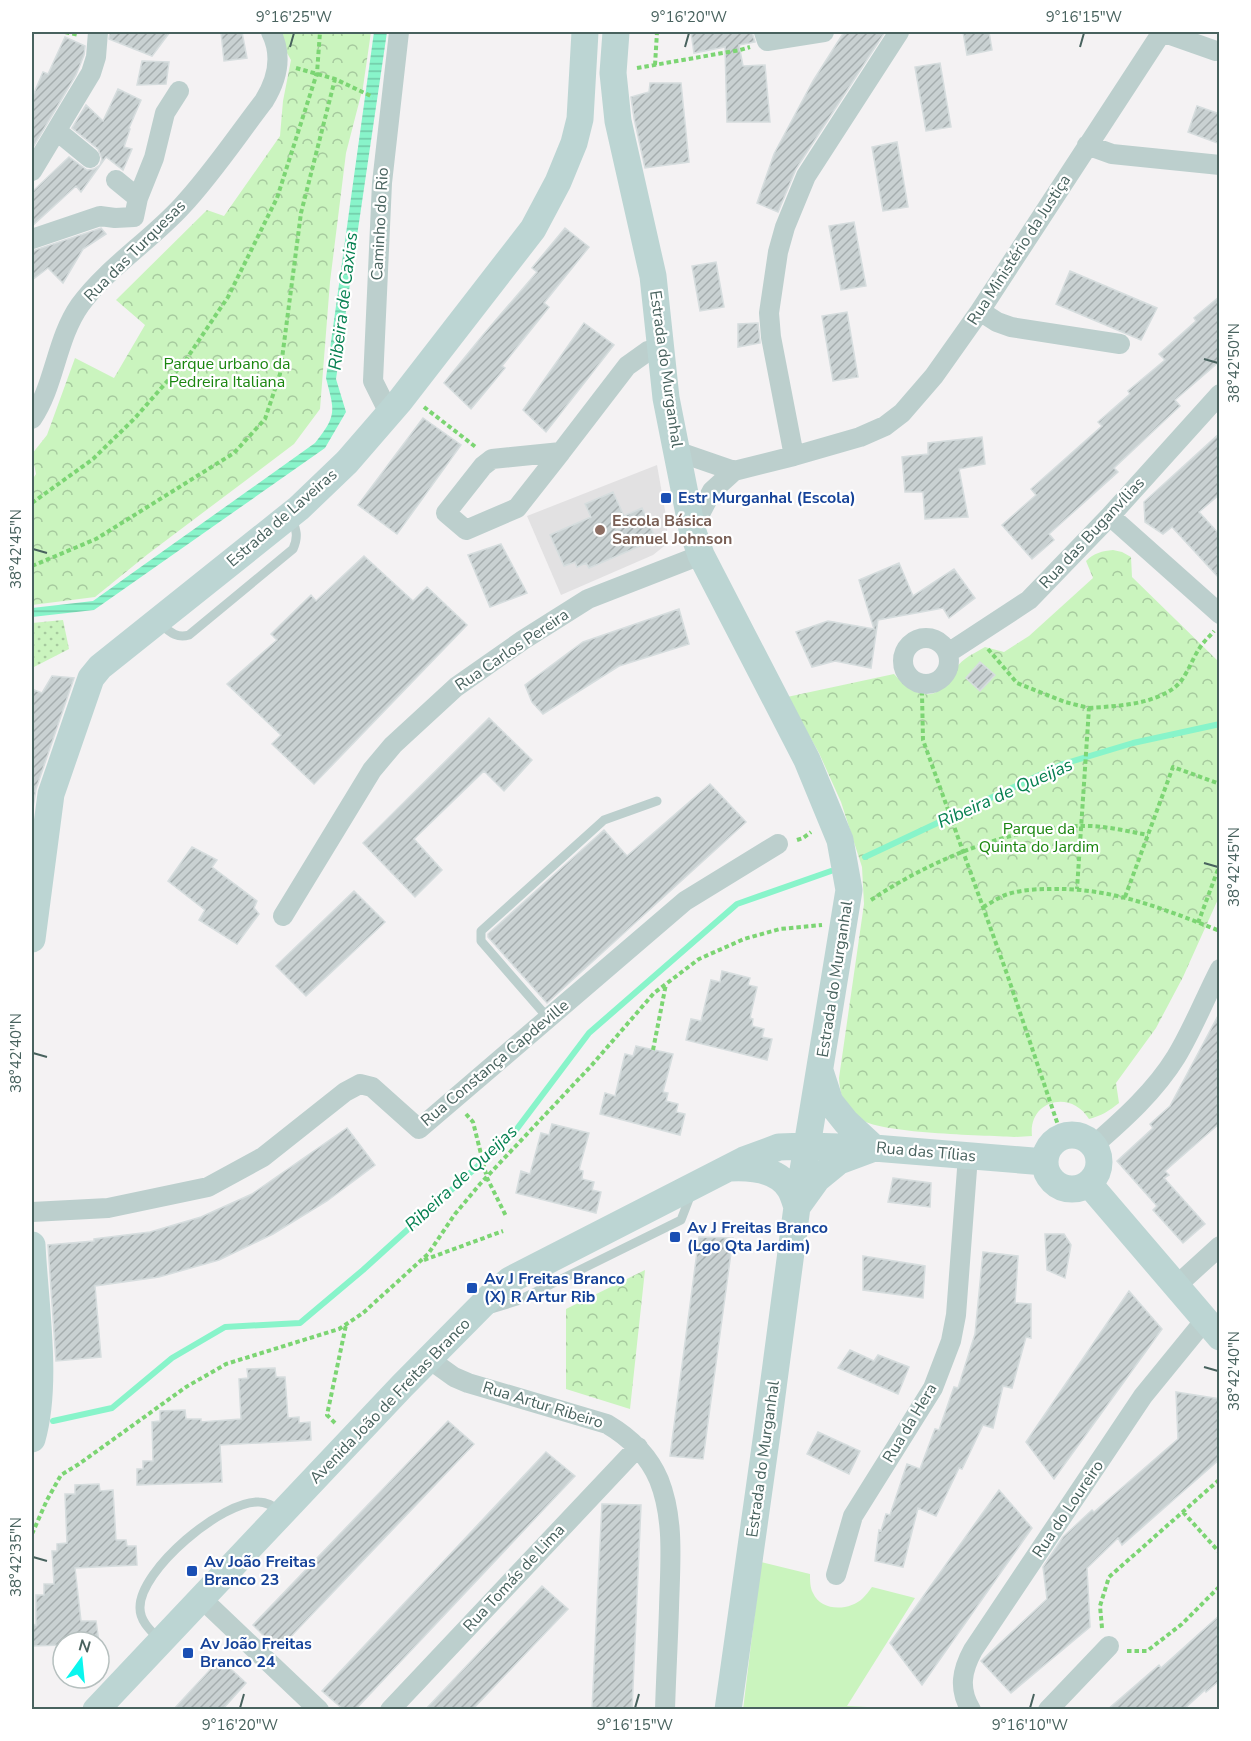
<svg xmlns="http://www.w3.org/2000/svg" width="1251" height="1741" font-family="'Nunito Sans',sans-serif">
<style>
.education{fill:#e2e1e2}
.grass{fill:#caf4be}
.forest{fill:url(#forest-crowns)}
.garden{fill:url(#garden-dots)}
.water{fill:url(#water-rules)}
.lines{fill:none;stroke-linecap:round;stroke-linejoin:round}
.stream{stroke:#88f4ca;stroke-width:6}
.building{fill:url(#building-hatch);stroke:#d6ddde;stroke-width:1.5}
.path{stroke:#7cd573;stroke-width:4;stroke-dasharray:4.5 3;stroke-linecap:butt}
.lane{stroke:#bccfcd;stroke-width:9}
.street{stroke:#bccfcd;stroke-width:20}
.secondary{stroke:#bcd5d3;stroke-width:27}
.ticks{fill:none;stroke:#48625e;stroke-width:2}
.transit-dot{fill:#1a4fb4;stroke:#fff;stroke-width:2}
.education-dot{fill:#8d6e63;stroke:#fff;stroke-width:2}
.labels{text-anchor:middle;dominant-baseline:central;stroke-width:4.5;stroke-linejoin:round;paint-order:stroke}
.street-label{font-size:16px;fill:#48625e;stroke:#fff}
.park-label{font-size:16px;fill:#1a860f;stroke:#fff}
.transit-label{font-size:16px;font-weight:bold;fill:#164399;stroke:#fff;text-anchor:start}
.education-label{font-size:16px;font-weight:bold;fill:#785e54;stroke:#fff;text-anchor:start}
.water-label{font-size:18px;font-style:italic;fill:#068051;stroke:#fff}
.neatline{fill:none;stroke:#48625e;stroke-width:2}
.ticks-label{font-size:15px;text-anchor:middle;fill:#48625e}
</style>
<defs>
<pattern id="forest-crowns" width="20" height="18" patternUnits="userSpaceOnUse" patternTransform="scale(1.5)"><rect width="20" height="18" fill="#caf4be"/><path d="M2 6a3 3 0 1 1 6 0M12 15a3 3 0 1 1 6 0" fill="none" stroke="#a6c99e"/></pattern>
<pattern id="garden-dots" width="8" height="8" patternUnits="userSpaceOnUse" patternTransform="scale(1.5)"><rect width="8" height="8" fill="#caf4be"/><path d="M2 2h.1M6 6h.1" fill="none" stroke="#a6c99e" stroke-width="1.8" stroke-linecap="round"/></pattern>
<pattern id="water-rules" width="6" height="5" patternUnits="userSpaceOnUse" patternTransform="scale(1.5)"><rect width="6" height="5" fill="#88f4ca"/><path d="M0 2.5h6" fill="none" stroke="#71c9a7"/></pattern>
<pattern id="building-hatch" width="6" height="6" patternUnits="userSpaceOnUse" patternTransform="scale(1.5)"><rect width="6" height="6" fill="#c9d1d2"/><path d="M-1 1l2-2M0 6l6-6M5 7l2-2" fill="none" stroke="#a5adae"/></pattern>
</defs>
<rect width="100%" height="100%" fill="#f4f2f3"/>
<!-- education -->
<path class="education" d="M657,465L666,516L668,543L653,555L561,595L527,516Z"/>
<!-- grass -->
<path class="grass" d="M761,1562L810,1574C810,1580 810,1588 813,1593C821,1612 850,1611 863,1598C866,1595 869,1591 872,1587L915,1598L847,1706L908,1709L743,1710Z"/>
<!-- forest -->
<path class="forest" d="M275,32H371L363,87L346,153L330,282L320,409L294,444L148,554L95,597L32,605V480L36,474L32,454L47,435L75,358L114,378L145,325L116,300L207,210L224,216L280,136L283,101L291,60Z
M1113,550L1122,552L1131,557L1132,577L1219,662V897L1183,977L1156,1028L1116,1083L1119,1103C1109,1111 1101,1116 1089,1119C1071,1089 1028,1100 1032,1136L1014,1137C983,1135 878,1134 858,1118C844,1106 840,1095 839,1078L864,904L862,867L841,802L819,753L787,697L894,674C908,689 927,705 945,685C952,676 956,665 965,659C971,654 979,651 985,647L1004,652L1029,636L1093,578L1086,561C1094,553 1102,551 1113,550Z
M645,1270L630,1409L566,1389V1309Z"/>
<!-- garden -->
<path class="garden" d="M63,620L69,649L32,668V623Z"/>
<!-- water -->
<path class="water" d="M374,32H387L336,379L346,412L325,448L94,610L32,617V608L93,601L315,443C338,415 334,410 326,378Z"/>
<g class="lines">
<!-- stream -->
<path class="stream" d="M865,857L1063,764L1133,743L1220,724
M53,1421L112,1408L172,1358L225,1327L300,1323L363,1270L513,1134L589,1033L737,904L831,871"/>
</g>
<!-- building -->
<path class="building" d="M110,32H170L152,56L109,39Z
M221,32H242L247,58L224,61Z
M691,32H752L755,42L739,45L743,66L765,65L770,122H727L725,47L694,53Z
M844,32H885L796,169L778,212L757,203L774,154L813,81Z
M963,32H989L992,50L967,55Z
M65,37L85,46L84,55L76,75L32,149V98L43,72L48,74Z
M142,61L169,62L166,84L137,85Z
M940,63L951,127L926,131L915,67Z
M650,83H681L689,162L645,168L634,118L631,97L649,92Z
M118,89L141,100L129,128L130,129L124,147L132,149L123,170L106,157L81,192L76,186L32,226V192L69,157L87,170L94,169L100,165L102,159L98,149L72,128L86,105L103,121Z
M1197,106L1220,114V144L1188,132Z
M897,142L908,207L883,211L872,147Z
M854,222L866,286L841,290L829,226Z
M101,228L106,234L83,249L63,283L48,268L32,280V251Z
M565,228L589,247L544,303L549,307L502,366L505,368L471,409L444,383L483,335L537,272L532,268Z
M716,262L724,307L700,311L692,266Z
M1070,271L1157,308L1141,340L1056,304Z
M1220,296V361L1175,400L1180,406L1114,468L1118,472L1049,534L1054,540L1032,559L1002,525L1036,495L1031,489L1102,426L1098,422L1130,394L1128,391L1165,360L1159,354L1196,321L1194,318Z
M847,312L858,377L833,381L822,316Z
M584,323L614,345L546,432L523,410Z
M758,323L760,343L738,347V324Z
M423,418L461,445L397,534L358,505Z
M1220,433V494L1199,512L1220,535V579L1172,527L1163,534L1145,522L1144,502Z
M982,437L985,464L959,469L968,517L925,519L923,492H905L902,457L928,454V443Z
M613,492L624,516L642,508L656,539L589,568L586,563L577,567L575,562L564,566L550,535L591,517L585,504Z
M501,544L527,593L490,607L468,555Z
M364,556L413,601L427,587L467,625L314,784L272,744L281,735L227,684L277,640L271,634L311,595L316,601Z
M899,563L913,596L954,569L975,598L949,618L943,608L878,620L871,668L835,661L812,667L796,632L828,621L874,629L859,580Z
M679,609L689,644L619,666L543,714L532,702L525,685L583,642Z
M980,662L995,675L980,691L966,678Z
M52,676L74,678L36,789L32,815V689L42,693Z
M489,718L532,760L504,791L484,771L414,839L442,870L415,897L363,843Z
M710,784L746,822L547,1003L488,937V934L604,830L627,856Z
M192,847L217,860L212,867L257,901L254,908L259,914L237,944L199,920L205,910L168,881Z
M354,891L385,922L306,996L276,966Z
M722,971L750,978L748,985L757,987L750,1018L753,1019L752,1026L764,1029L762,1037L772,1039L767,1060L686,1040L691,1019L701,1021L711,980L720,982Z
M1220,1012V1123L1165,1171L1169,1175L1164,1178L1205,1224L1183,1243L1153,1210L1157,1206L1117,1161L1153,1128L1150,1124L1170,1106Z
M636,1046L673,1054L663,1092L668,1093L666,1101L678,1104L676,1112L685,1114L680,1135L600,1114L605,1093L615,1096L625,1054L633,1056Z
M552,1124L589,1133L579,1170L583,1171L582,1179L594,1182L592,1190L601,1192L596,1213L516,1193L521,1171L530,1174L541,1133L549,1135Z
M347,1128L375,1165L327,1201L273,1234L219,1260L159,1277L95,1286L101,1357L56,1361L48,1245L94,1241V1239L150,1232L201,1217L252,1194Z
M893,1178L931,1183L930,1207L888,1202Z
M1045,1234H1064L1071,1245L1065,1278L1047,1270Z
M699,1237L733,1238L703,1459L670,1456Z
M983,1252L1018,1256L1015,1303L1031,1304V1338L1026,1337L1012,1388L1003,1386L993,1428L983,1425L962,1469L959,1468L936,1516L918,1508L903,1567L875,1561L879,1530L881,1531L886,1514L890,1515L907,1464L920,1469L935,1429L939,1430L954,1387L958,1388L975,1334Z
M863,1256L925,1266L923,1298L863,1290Z
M1129,1291L1162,1329L1054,1479L1026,1442Z
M850,1350L874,1361L878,1355L909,1367L898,1394L838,1368Z
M275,1368L276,1377H285L288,1418L299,1417V1423L310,1422L311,1440L220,1445L222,1482L137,1485V1469H143V1461H153L152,1422L160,1421V1411L185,1410L186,1419H201V1422L241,1419L239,1379L248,1378L247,1369Z
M1176,1392L1220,1399V1459L1122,1545L1118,1538L1087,1568L1090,1627L1011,1693L981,1661L1047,1599L1043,1567L1063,1537L1092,1510L1094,1512L1178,1439Z
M448,1421L474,1444L278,1650L253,1625Z
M818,1432L860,1451L849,1474L807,1454Z
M546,1452L575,1476L355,1710H344L322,1691Z
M99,1484L100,1491L113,1490L116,1540H126L127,1546H136L137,1565L75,1568L81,1621H96L99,1642H63V1645L32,1646V1624L36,1625V1595H44V1584H54L52,1551H57V1544L67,1543L65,1494H75V1485Z
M999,1490L1032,1528L922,1685L890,1643Z
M602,1504L641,1505L632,1710H592Z
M542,1586L568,1609L472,1710H425Z
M1220,1615V1680L1206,1692L1205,1690L1183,1710H1107L1159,1665L1161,1668Z
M220,1659L246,1683L222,1710H173Z"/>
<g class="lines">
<!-- path -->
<path class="path" d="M65,32L79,35
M655,65L657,32
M296,68L335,79L373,97
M637,68L740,50L750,47
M424,407L477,448
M32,503L93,459L135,418L185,361L228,297L277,198L317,73L320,32
M32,566L96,539L234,453L265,419L280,374L301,213L335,79
M988,649L1017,683L1065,702L1089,708L1077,889
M925,684L922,694L923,740L1007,974L1062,1137
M1089,708C1117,706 1150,705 1174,688C1186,679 1191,661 1199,649C1203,642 1209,637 1214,631
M797,840L803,838L811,832
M1125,897L1173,767L1220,784
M871,900C929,861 1009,827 1080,826C1102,825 1126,831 1148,835
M983,907C991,903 999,897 1008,894C1021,890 1036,889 1049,889C1111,887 1164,909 1220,931
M1198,923L1220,864
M653,1050L666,984
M466,1114L473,1122L487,1178L506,1216
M424,1260L503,1231
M335,1423L327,1415L346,1325
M1183,1512L1220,1553
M32,1534L47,1500L61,1475L79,1464L186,1387L226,1364L339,1329L363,1313L428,1254L455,1214L480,1184L591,1066L654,993L699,959L744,939L780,929L822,925
M1102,1628L1100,1606L1109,1577L1220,1479
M1127,1651H1147L1182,1624L1220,1586"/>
<!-- lane -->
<path class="lane" d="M159,623C169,631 176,639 189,635L293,549C299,536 296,529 291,516
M548,1018L481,941V931L604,820L657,801
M488,1310L517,1301L681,1220L691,1194
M159,1639C150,1630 140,1621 140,1608C139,1570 223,1500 259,1502C268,1502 274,1507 280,1511"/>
<!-- street -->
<path class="street" d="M764,32L767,41L824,32
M57,131L90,158
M1087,145L1112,154L1220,165
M32,171L91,73L96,57L98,32
M116,180L138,198
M134,217L138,198L154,158L165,113L179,91
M32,239L100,216L115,218L134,217
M980,311L997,322L1011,327L1120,344
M389,413L373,381L382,183L399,32
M32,419C55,385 56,339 80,305C108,267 150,241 182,206C212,174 237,136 264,101C277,80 283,56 271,32
M676,451L734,471
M561,452L517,508L466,530L446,513L483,466L492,459Z
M561,452L627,366L648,351L660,348
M794,456L771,337L769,313L778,252L785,227L806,176L899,32
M1110,516L1220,614
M692,529L712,491L734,471L794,456L860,437L885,426L902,413L934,376L980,311L1162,32L1216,51
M903 661a23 23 0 1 1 46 0a23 23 0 1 1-46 0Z
M948,653L1029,600L1110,516L1220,394
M283,916L372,770L393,745L456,687L523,640L588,599L701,555
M1094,1145C1124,1119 1155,1091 1176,1057C1193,1029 1205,998 1220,969
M32,1212L108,1208L208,1187L263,1157L345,1092L360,1084L372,1087L419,1129L685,901L778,844
M1176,1286L1220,1246
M429,1359L454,1377L468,1383L607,1424C629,1437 649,1456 659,1480C675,1520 670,1566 669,1608C668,1642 666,1676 665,1710
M836,1575L853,1516L933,1388L951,1341L956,1315L968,1156
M201,1598L319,1710
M390,1710L638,1447
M971,1710C958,1689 962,1670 973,1650L1143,1396L1205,1320
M1048,1710L1109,1646"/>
<!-- secondary -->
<path class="secondary" d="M616,32L613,73L618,121L653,276L666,398L692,529L701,555L807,760L840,840L849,890L797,1207L767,1433L728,1710
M32,939L51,794L91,678L100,667L299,508L347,462L399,402L533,229L558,182L574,143L580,119L585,32
M1045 1162a27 27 0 1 1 54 0a27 27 0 1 1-54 0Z
M730,1168C750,1167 778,1169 790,1189C793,1194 795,1201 797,1207
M1089,1184L1220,1337
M799,1204L817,1179L839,1161L874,1148L846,1122L830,1102L820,1071
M32,1245C35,1305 48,1383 32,1439
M96,1710L402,1386L493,1294L510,1280L744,1160L779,1147L806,1146L874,1148L1045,1162"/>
</g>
<!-- ticks -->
<path class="ticks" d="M290,47L294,33M685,47L689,33M1080,47L1084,33M1204,359L1218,363M33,549L47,553M1204,863L1218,867M33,1053L47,1057M1204,1367L1218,1371M33,1557L47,1561M240,1708L244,1694M635,1708L639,1694M1030,1708L1034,1694"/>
<!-- markers -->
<g class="transit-dot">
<rect x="660" y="492" width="12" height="12" rx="3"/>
<rect x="669" y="1231" width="12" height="12" rx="3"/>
<rect x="466" y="1282" width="12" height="12" rx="3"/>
<rect x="186" y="1565" width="12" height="12" rx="3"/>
<rect x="182" y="1647" width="12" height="12" rx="3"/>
</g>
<circle class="education-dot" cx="600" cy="530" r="6"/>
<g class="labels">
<!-- street labels -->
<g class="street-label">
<text transform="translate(380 224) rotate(-87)">Caminho do Rio</text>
<text transform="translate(1019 250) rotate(-57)">Rua Ministério da Justiça</text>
<text transform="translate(135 251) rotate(-45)">Rua das Turquesas</text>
<text transform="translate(666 369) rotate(82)">Estrada do Murganhal</text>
<text transform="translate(282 518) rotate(-41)">Estrada de Laveiras</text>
<text transform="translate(1092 533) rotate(-47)">Rua das Buganvílias</text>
<text transform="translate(512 650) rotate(-34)">Rua Carlos Pereira</text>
<text transform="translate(835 979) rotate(-81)">Estrada do Murganhal</text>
<text transform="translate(495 1063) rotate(-40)">Rua Constança Capdeville</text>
<text transform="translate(926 1152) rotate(5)">Rua das Tílias</text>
<text transform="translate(390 1401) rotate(-46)">Avenida João de Freitas Branco</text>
<text transform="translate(543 1405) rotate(17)">Rua Artur Ribeiro</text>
<text transform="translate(910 1423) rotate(-59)">Rua da Hera</text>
<text transform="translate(763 1459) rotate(-82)">Estrada do Murganhal</text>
<text transform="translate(1068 1509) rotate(-56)">Rua do Loureiro</text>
<text transform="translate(514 1578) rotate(-47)">Rua Tomás de Lima</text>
</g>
<!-- park labels -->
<g class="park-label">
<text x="227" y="364">Parque urbano da<tspan x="227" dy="18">Pedreira Italiana</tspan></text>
<text x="1039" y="829">Parque da<tspan x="1039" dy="18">Quinta do Jardim</tspan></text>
</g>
<!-- transit labels -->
<g class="transit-label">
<text x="678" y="498">Estr Murganhal (Escola)</text>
<text x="687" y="1228">Av J Freitas Branco<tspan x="687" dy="18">(Lgo Qta Jardim)</tspan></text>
<text x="484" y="1279">Av J Freitas Branco<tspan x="484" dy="18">(X) R Artur Rib</tspan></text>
<text x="204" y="1562">Av João Freitas<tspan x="204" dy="18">Branco 23</tspan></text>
<text x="200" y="1644">Av João Freitas<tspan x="200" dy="18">Branco 24</tspan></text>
</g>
<!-- education labels -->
<g class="education-label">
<text x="612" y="521">Escola Básica<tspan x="612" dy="18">Samuel Johnson</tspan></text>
</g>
<!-- water labels -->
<g class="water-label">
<text transform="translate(343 301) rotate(-83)">Ribeira de Caxias</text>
<text transform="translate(1005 793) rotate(-24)">Ribeira de Queijas</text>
<text transform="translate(461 1178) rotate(-43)">Ribeira de Queijas</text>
</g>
</g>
<!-- border -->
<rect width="1251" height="1741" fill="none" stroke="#ffffff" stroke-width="66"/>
<!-- north arrow -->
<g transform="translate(81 1660) rotate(15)"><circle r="28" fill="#ffffff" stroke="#b6c0bf" stroke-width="1.5"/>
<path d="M0-4.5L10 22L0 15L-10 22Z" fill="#0af6ee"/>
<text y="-9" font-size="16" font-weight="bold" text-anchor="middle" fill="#48625e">N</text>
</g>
<rect x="33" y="33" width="1185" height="1675" class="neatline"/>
<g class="ticks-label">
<text x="294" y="22">9°16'25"W</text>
<text x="689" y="22">9°16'20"W</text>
<text x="1084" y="22">9°16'15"W</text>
<text transform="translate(1234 363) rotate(-90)" y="5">38°42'50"N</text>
<text transform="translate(16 549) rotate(-90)" y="5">38°42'45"N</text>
<text transform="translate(1234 867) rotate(-90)" y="5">38°42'45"N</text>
<text transform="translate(16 1053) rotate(-90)" y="5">38°42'40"N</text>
<text transform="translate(1234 1371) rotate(-90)" y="5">38°42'40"N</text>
<text transform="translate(16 1557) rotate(-90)" y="5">38°42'35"N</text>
<text x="240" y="1730">9°16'20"W</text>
<text x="635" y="1730">9°16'15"W</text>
<text x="1030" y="1730">9°16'10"W</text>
</g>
</svg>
